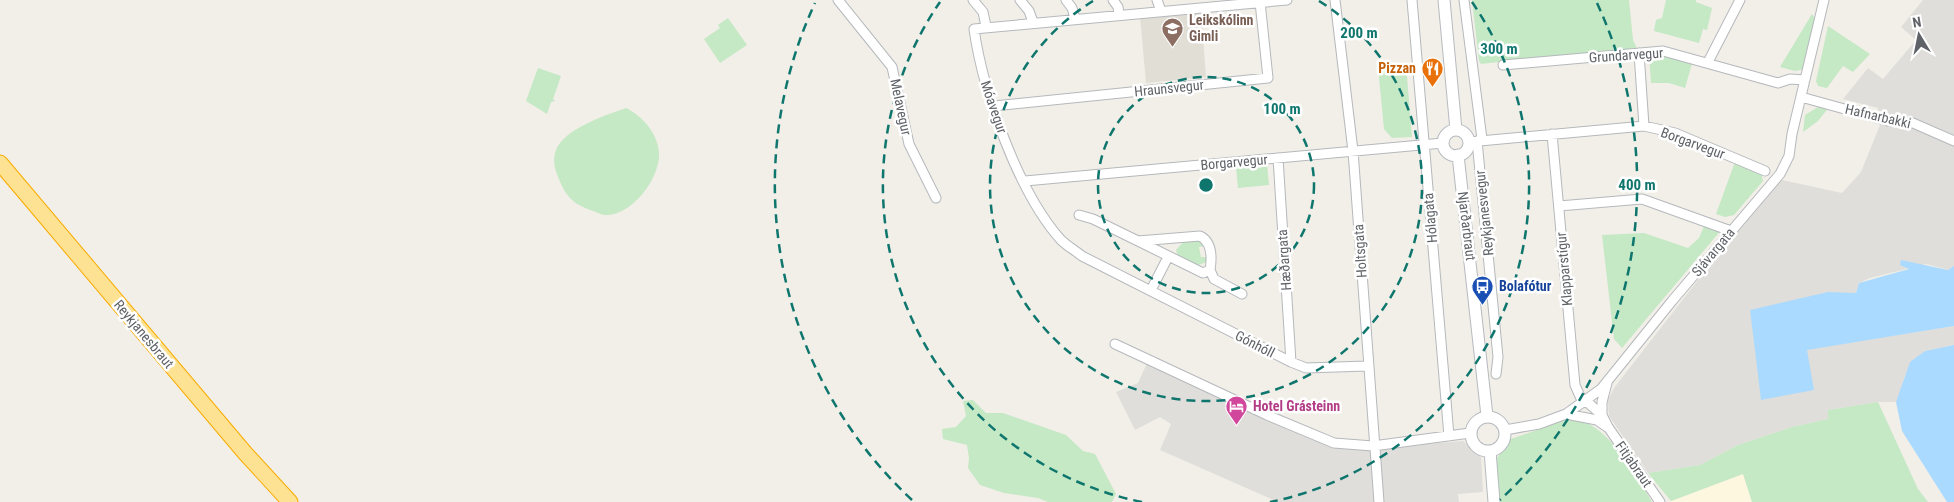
<svg xmlns="http://www.w3.org/2000/svg" width="1954" height="502" font-family="'Roboto Condensed',sans-serif">
<style>
.commercial{fill:#fef7e0}
.industrial{fill:#e0deda}
.education{fill:#e1ded6}
.green{fill:#c5e8c5}
.water{fill:#aadaff}
.lines{fill:none;stroke-linecap:round;stroke-linejoin:round}
.street-casing{stroke:#b5b8bc;stroke-width:11}
.secondary-casing{stroke:#b6babf;stroke-width:13}
.highway-casing{stroke:#f9ab00;stroke-width:17}
.street{stroke:#fff;stroke-width:9}
.secondary{stroke:#fff;stroke-width:11}
.highway{stroke:#fde293;stroke-width:15}
.ring{fill:none;stroke:#0f766e;stroke-width:2.5;stroke-dasharray:9 6}
.labels{text-anchor:middle;dominant-baseline:central;stroke-width:5;stroke-linejoin:round;paint-order:stroke}
.education-label{font-size:14px;font-weight:bold;fill:#785e54;stroke:#fff;text-anchor:start}
.street-label{font-size:14px;fill:#5f6368;stroke:#fff}
.food-label{font-size:14px;font-weight:bold;fill:#c56008;stroke:#fff;text-anchor:end}
.transit-label{font-size:14px;font-weight:bold;fill:#164399;stroke:#fff;text-anchor:start}
.hotel-label{font-size:14px;font-weight:bold;fill:#b23c85;stroke:#fff;text-anchor:start}
.centre{fill:#0f766e;stroke:#fff;stroke-width:2.5}
.ring-label{font-size:15px;text-anchor:middle;font-weight:bold;fill:#0f766e;stroke:#fff;stroke-width:5;stroke-linejoin:round;paint-order:stroke}
</style>
<rect width="100%" height="100%" fill="#f1efe8"/>
<!-- commercial -->
<path class="commercial" d="M1743,474L1752,502H1669Z"/>
<!-- industrial -->
<path class="industrial" d="M1923,0H1954V266L1949,270L1926,264L1870,278L1859,283L1856,293L1865,340L1954,326V345L1925,351L1905,375L1902,388L1896,402H1878L1828,410V419L1792,427L1738,445L1700,465L1648,473L1609,416L1608,400L1614,388L1705,271L1782,180L1842,193L1861,172L1880,125L1878,108L1843,99L1868,68L1883,79L1916,40L1901,27Z
M1148,361L1359,449L1463,441L1481,457L1483,492L1458,494L1459,502H1278L1160,450L1171,424L1160,417L1135,430L1116,392L1138,383Z"/>
<!-- education -->
<path class="education" d="M1201,11L1206,77L1146,83L1140,16Z"/>
<!-- green -->
<path class="green" d="M1472,0H1629L1633,40L1639,53L1517,60L1481,64L1479,61Z
M1666,0H1696V2L1712,8L1707,30L1703,29L1699,43L1654,31L1656,20L1662,18Z
M1812,14L1815,19L1805,69L1795,71L1780,67Z
M728,18L747,45L720,63L704,39L720,28L718,25Z
M1828,26L1870,54L1853,72L1843,66L1827,88L1818,86L1816,81Z
M1659,52L1693,60L1685,88L1669,83H1651L1649,53Z
M1406,65L1412,137L1392,138L1384,129L1378,67Z
M538,68L561,76L553,99L555,101L551,102L547,114L526,101Z
M1823,104L1830,106L1818,121L1803,132L1805,115Z
M626,108C642,116 657,132 659,152C661,177 632,217 604,215C600,214 594,211 590,210C577,205 568,199 562,186C557,174 551,164 556,150C564,129 606,115 626,108Z
M1735,162L1761,172L1763,181L1734,215L1725,217L1716,214Z
M1267,164L1269,185L1238,188L1236,167Z
M1705,224L1722,229L1622,348L1614,339L1602,235L1644,233L1688,248L1699,238Z
M1193,240L1201,242L1204,246L1199,247L1201,257H1206L1207,262L1198,265L1178,257L1176,250L1184,241Z
M973,400L986,413H1003L1066,435L1083,451L1095,454L1116,494L1112,502H1048L1038,498L1004,493L980,485L968,468L969,458L967,445L943,439L942,429L956,427L966,416L963,401Z
M1878,402L1918,489L1928,502H1752L1743,474L1671,501L1648,473L1700,465L1738,445L1792,427L1828,419V410Z
M1571,418C1607,422 1635,473 1652,502H1497L1494,462L1511,439Z"/>
<!-- water -->
<path class="water" d="M1901,260L1948,270L1954,266V326L1807,350L1814,390L1761,400L1750,310L1828,292L1856,293L1859,283L1909,269L1900,265Z
M1954,345V502H1947L1902,431L1896,402L1910,362L1925,351Z"/>
<g class="lines">
<defs>
<path id="street" d="M838,0L892,67L909,144L936,198
M973,0L983,12L986,26
M1020,0L1029,11L1033,22
M1066,0L1072,8L1075,18
M1113,0L1118,7L1119,14
M1157,0L1161,11
M1287,0L974,29C983,92 1018,192 1061,240C1067,246 1076,251 1082,256L1291,362L1306,368L1367,366
M1335,0L1353,151L1379,502
M1412,0L1449,436
M1464,0L1482,139
M1639,53L1644,126
M1708,62L1740,0
M1503,65L1663,51L1778,83L1790,79L1805,80
M1801,97L1888,121L1913,123L1954,141
M994,106L1268,78L1260,2
M1552,134L1575,385L1583,403
M1477,141L1498,357L1496,374
M1469,142L1644,126L1675,133L1765,171
M1278,158L1291,362
M1025,181L1443,143
M1559,206L1642,199L1731,231
M1079,215L1093,219L1138,241
M1200,236C1212,242 1212,258 1210,270L1203,273L1138,241Z
M1210,270L1214,279L1242,294
M1151,290L1168,257
M1115,344L1267,415L1334,443L1373,446L1470,433
M1586,401L1602,415L1608,427L1660,502
M1566,414L1597,420L1607,427
M1602,415V402L1607,383
M1505,430L1539,424L1566,414L1601,389L1672,301L1780,174L1789,156L1792,134L1824,0"/>
<path id="secondary" d="M1444,0L1456,130
M1443 143a13 13 0 1 1 26 0a13 13 0 1 1-26 0Z
M1458,155L1487,416
M1471 434a17 17 0 1 1 34 0a17 17 0 1 1-34 0Z
M1490,451L1494,502"/>
<path id="highway" d="M0,163L245,453L290,502"/>
</defs>
<!-- street casing -->
<use href="#street" class="street-casing"/>
<!-- secondary casing -->
<use href="#secondary" class="secondary-casing"/>
<!-- highway casing -->
<use href="#highway" class="highway-casing"/>
<!-- street -->
<use href="#street" class="street"/>
<!-- secondary -->
<use href="#secondary" class="secondary"/>
<!-- highway -->
<use href="#highway" class="highway"/>
</g>
<!-- distance rings -->
<g class="ring">
<circle cx="1206" cy="185" r="108"/>
<path d="M1319 1A216 216 0 1 1 1093 1"/>
<path d="M1142 502A323 323 0 0 1 940 2M1472 2A323 323 0 0 1 1270 502"/>
<path d="M912 500A431 431 0 0 1 815 3M1597 3A431 431 0 0 1 1500 500"/>
</g>
<!-- icons -->
<defs>
<symbol id="school-pin" viewBox="-11 -11 22 30"><path d="M0 17L-7.5 6A9.5 9.5 0 1 1 7.5 6Z" fill="#8d6e63" stroke="#fff"/><path d="M0-5L7-2L0 1L-7-2ZM-4 1L0 2.5L4 1V4Q0 6-4 4Z" fill="#fff"/></symbol>
<symbol id="restaurant-pin" viewBox="-11 -11 22 30"><path d="M0 17L-7.5 6A9.5 9.5 0 1 1 7.5 6Z" fill="#e8710a" stroke="#fff"/><path d="M-5-6h1v4h1v-4h1v4h1v-4h1v5L-1.5 .5V6h-2V.5L-5-1ZM5-6V6H3V1.5H1.5Q1.5-4 5-6Z" fill="#fff"/></symbol>
<symbol id="bus-pin" viewBox="-11 -11 22 30"><path d="M0 17L-7.5 6A9.5 9.5 0 1 1 7.5 6Z" fill="#1a4fb4" stroke="#fff"/><path d="M-5-6H5V4H4V6H2V4H-2V6H-4V4H-5ZM-3.5-4V0h7V-4ZM-3.5 1.2v1.5H-2V1.2ZM2 1.2v1.5H3.5V1.2Z" fill="#fff"/></symbol>
<symbol id="hotel-pin" viewBox="-11 -11 22 30"><path d="M0 17L-7.5 6A9.5 9.5 0 1 1 7.5 6Z" fill="#d1479c" stroke="#fff"/><path d="M-6-4.5h1.5V1H6V5H4.5V3h-9V5H-6ZM-4 0a1.8 1.8 0 1 1 3.6 0ZM.5 0V-2.5h3Q6-2.5 6 0Z" fill="#fff"/></symbol>
</defs>
<g fill-rule="evenodd">
<use href="#school-pin" x="1160" y="16" width="25" height="34"/>
<use href="#restaurant-pin" x="1420" y="56" width="25" height="34"/>
<use href="#bus-pin" x="1470" y="274" width="25" height="34"/>
<use href="#hotel-pin" x="1224" y="394" width="25" height="34"/>
</g>
<g class="labels">
<!-- education labels -->
<g class="education-label">
<text x="1189" y="20">Leikskólinn<tspan x="1189" dy="16">Gimli</tspan></text>
</g>
<!-- street labels -->
<g class="street-label">
<text transform="translate(1626 55) rotate(-4)">Grundarvegur</text>
<text transform="translate(1169 88) rotate(-6)">Hraunsvegur</text>
<text transform="translate(901 107) rotate(78)">Melavegur</text>
<text transform="translate(994 107) rotate(71)">Móavegur</text>
<text transform="translate(1878 116) rotate(13)">Hafnarbakki</text>
<text transform="translate(1693 143) rotate(20)">Borgarvegur</text>
<text transform="translate(1234 162) rotate(-5)">Borgarvegur</text>
<text transform="translate(1484 213) rotate(-96)">Reykjanesvegur</text>
<text transform="translate(1430 218) rotate(-95)">Hólagata</text>
<text transform="translate(1467 226) rotate(83)">Njarðarbraut</text>
<text transform="translate(1360 251) rotate(-94)">Holtsgata</text>
<text transform="translate(1713 252) rotate(-50)">Sjávargata</text>
<text transform="translate(1284 260) rotate(-94)">Hæðargata</text>
<text transform="translate(1564 269) rotate(-95)">Klapparstígur</text>
<text transform="translate(144 334) rotate(50)">Reykjanesbraut</text>
<text transform="translate(1255 344) rotate(27)">Gónhóll</text>
<text transform="translate(1634 464) rotate(55)">Fitjabraut</text>
</g>
<!-- food labels -->
<g class="food-label">
<text x="1416" y="68">Pizzan</text>
</g>
<!-- transit labels -->
<g class="transit-label">
<text x="1499" y="286">Bolafótur</text>
</g>
<!-- hotel labels -->
<g class="hotel-label">
<text x="1253" y="406">Hotel Grásteinn</text>
</g>
</g>
<circle cx="1206" cy="185" r="8" class="centre"/>
<g class="ring-label">
<text x="1359" y="38">200 m</text>
<text x="1499" y="54">300 m</text>
<text x="1282" y="114">100 m</text>
<text x="1637" y="190">400 m</text>
</g>
<!-- north arrow -->
<g transform="translate(1919 35) rotate(350)" stroke="#ffffff" stroke-width="4" paint-order="stroke">
<path d="M0-4L9 19L0 12L-9 19Z" fill="#5f6368"/>
<text y="-8" font-size="14" font-weight="bold" text-anchor="middle" fill="#5f6368">N</text>
</g>
</svg>
